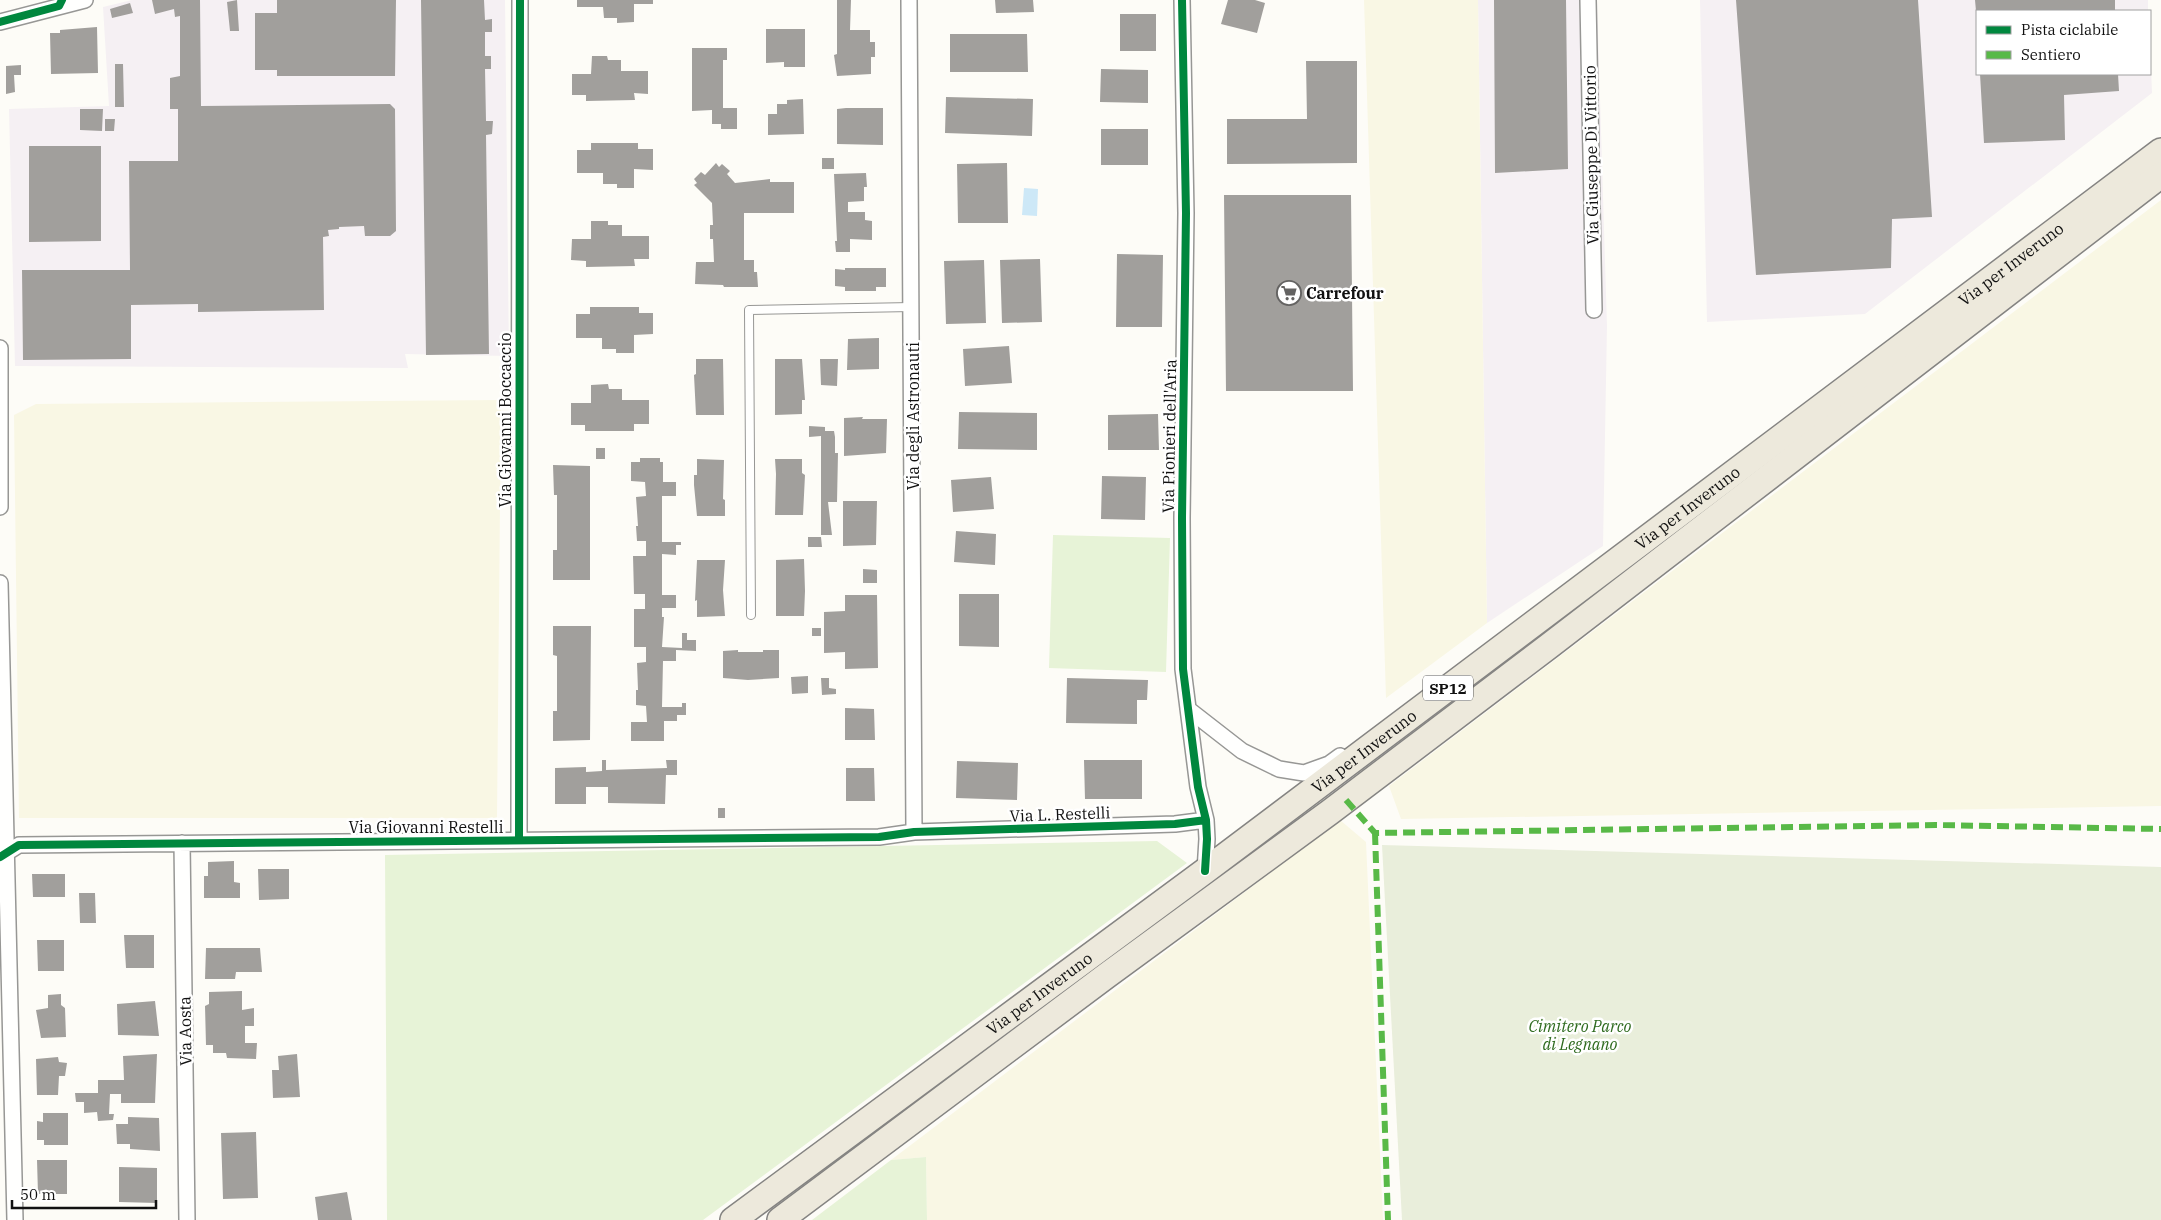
<svg xmlns="http://www.w3.org/2000/svg" width="2161" height="1220" font-family="'IBM Plex Serif',serif">
<style>
.industrial{fill:#f5f0f3}
.farmland{fill:#f9f7e4}
.green{fill:#e7f3d7}
.cemetery{fill:#e9eedb}
.water{fill:#cde8f7}
.building{fill:#a19f9c}
.lines{fill:none;stroke-linecap:round;stroke-linejoin:round}
.lane-casing{stroke:#979795;stroke-width:10}
.street-casing{stroke:#979795;stroke-width:18}
.primary-casing{stroke:#858482;stroke-width:28}
.lane{stroke:#fffffe;stroke-width:8}
.street{stroke:#fffffe;stroke-width:15}
.primary{stroke:#ede9dc;stroke-width:25}
.quiet{stroke:#58b947;stroke-width:6;stroke-dasharray:12 6;stroke-linecap:butt}
.cycleway-casing{stroke:#fff;stroke-width:11}
.cycleway{stroke:#00873e;stroke-width:8}
.labels{text-anchor:middle;dominant-baseline:central;stroke-width:5;stroke-linejoin:round;paint-order:stroke}
.shield{fill:#fff;stroke:#585858;stroke-width:1}
.shield-label{font-size:15px;font-weight:bold;fill:#111}
.street-label{font-size:16px;fill:#111;stroke:#fff}
.poi-label{font-size:16px;font-weight:bold;fill:#111;stroke:#fff;text-anchor:start}
.park-label{font-size:16px;font-style:italic;fill:#2f6b1f;stroke:#fff}
</style>
<rect width="100%" height="100%" fill="#fdfcf7"/>
<!-- industrial -->
<path class="industrial" d="M132,0H505L509,356L405,354L408,368L15,366L9,109L109,106L103,7Z
M1478,0H1597L1607,326L1603,546L1487,623Z
M1700,0H2148V11H1977V74H2150V42L2152,93L1865,314L1707,322Z"/>
<!-- farmland -->
<path class="farmland" d="M1364,0H1478L1487,623L1386,698Z
M2161,200V806L1401,819L1389,786Z
M501,400L497,818H19L14,415L36,404Z
M1340,820L1366,842L1383,1220H927L926,1157L891,1160Z"/>
<!-- green -->
<path class="green" d="M1053,535L1170,538L1166,672L1049,668Z
M1157,841L1187,863L703,1220H387L385,855Z
M926,1157L927,1220H812L891,1160Z"/>
<!-- cemetery -->
<path class="cemetery" d="M1382,845L2161,867V1220H1402Z"/>
<!-- water -->
<path class="water" d="M1024,188L1038,189L1037,216L1022,215Z"/>
<!-- building -->
<path class="building" d="M152,0H200L201,106L390,104L395,109L396,231L390,236H365L364,226L339,227V229L328,230L329,236L323,237L324,310L198,312V304L131,305V359L23,360L22,270H130L129,161H178V109H170V78L180,76V16L175,17L174,9L155,14Z
M237,0L239,31H230L227,2Z
M277,0H396L395,76H277V70H255V13H277Z
M421,0H484L485,20L492,19V32H485V56H491V69H485L486,121H493L492,134L486,135L489,354L426,355Z
M577,0H653V4H634V22L617,23V18H604L603,7H577Z
M837,0H851L850,30H870V42H875V57H871V74L837,76L834,55L837,54Z
M995,0H1033L1034,12L996,13Z
M1228,0H1255L1265,3L1257,33L1221,24Z
M1494,0H1566L1568,169L1495,173Z
M1736,0H1918L1932,217L1892,219L1891,268L1756,275Z
M1975,0H2115V11H1976Z
M130,3L133,13L112,18L110,9Z
M1120,14H1156V51H1120Z
M97,27L98,73L51,74L50,33H60V30Z
M766,29H805V67H784V62L766,63Z
M950,34H1027L1028,72H950Z
M692,48H727V60H723V108H737V129H721V124H712V110L692,111Z
M592,56H607L608,60H621V71H648V94L634,93L635,100L586,101V95H572V74H591Z
M1306,61H1357V163L1227,164V119H1307Z
M115,64H123L124,107H115Z
M21,65V75H14L15,92L6,94V66Z
M1101,69L1148,70V103L1100,102Z
M1980,74H2118L2119,91L2064,95L2065,140L1984,143Z
M946,97L1033,99L1032,136L945,133Z
M803,99L804,134L768,135V114H777V104H787V100Z
M846,108H883V145L837,144V109Z
M80,109H103L102,131L80,130Z
M105,119H115L114,131H105Z
M1101,129H1148V165H1101Z
M591,143H638V149H653V170L634,169V188H617V184H603V173H577V150H591Z
M29,146H101V241L29,242Z
M822,158H834V169H822Z
M716,163L719,167L722,164L730,171L727,174L735,183L770,179V182H794V213H744V260H754V272H757L758,287H724L723,285L695,284L696,262H714L713,239H710V225H713L712,203L694,185L697,183L694,179L701,172L705,175Z
M1007,163L1008,223H958L957,164Z
M866,173L867,187H864V201L848,202V212H865V220L872,221V240L850,239V252H836L835,241H837L834,174Z
M1224,195H1351L1353,391H1226Z
M591,221H608V225H622V236H649V259H634L635,266L586,267V261L571,260L572,239H591Z
M1117,254L1163,255L1162,327H1116Z
M1040,259L1042,322L1002,323L1000,260Z
M984,260L986,323L946,324L944,261Z
M845,268H886V287H876V291H845V287L835,286V269L845,270Z
M590,307H639V313H653V334L634,335V353H616V349H602V338H576V314H590Z
M879,338V369L847,370L848,339Z
M1009,346L1012,383L965,386L963,349Z
M696,359H723L724,415H696L694,375L696,374Z
M775,359H802L805,400H802V414L775,415Z
M820,359H838L837,386L821,385Z
M608,384L609,389H622V400H649V424H634V431H585V425H571V403H591V385Z
M959,412L1037,413V450L958,449Z
M1158,414L1159,450H1108V415Z
M863,417L862,419H887L886,453L844,456V418Z
M809,426L825,427V431H834L835,437V453H838L837,502H828L832,535H821V436L809,437Z
M596,448H605V459H596Z
M640,458H660V462H663V482H676V496H662V542H681V545H676V555L662,554V595H676V608H662V617H664L662,647L682,648V633H687V640H696V651L676,650V661H663L662,707H682V703H686V715H677V721H664V741H631V722H647L646,706L636,705V690H638L637,663L646,662V647H634V609H645V594H634L633,556H646V541H637L636,526H638L636,497L646,496L645,482L631,481V462H640Z
M697,459L724,460L723,499L725,500V516H697L694,485V475H697Z
M775,459H802V473L805,475L803,515H775L776,474Z
M553,465L590,466V580H553V550H557V495H554Z
M1102,476L1146,477L1145,520L1101,519Z
M991,477L994,509L953,512L951,480Z
M843,501H877L876,545L843,546Z
M956,531L996,534L995,565L954,562Z
M808,537H821L822,547H808Z
M804,559L805,591L804,616H776V560Z
M697,560H725L723,590L725,616L697,617V600L695,601Z
M863,569L877,570V583H863Z
M959,594H999V647L959,646Z
M845,595H877L878,668L845,669V652L824,653V612L845,611Z
M553,626H591L590,740L553,741V711H557V656L553,655Z
M812,628H821V636H812Z
M738,650V652H763V650H779V678L748,680L723,678V651Z
M808,676V693L792,694L791,677Z
M821,678H829V688L836,689V694L822,695Z
M1067,678L1148,680L1147,700H1137V724L1066,723Z
M845,708L874,709L875,740H845Z
M602,760H606V770L667,768L666,760H677V775H666L665,804L608,803V787H586V804H555V768L586,767V772L602,771Z
M1084,760H1142V799H1085Z
M957,761L1018,763L1017,800L956,798Z
M846,768H874L875,801H846Z
M718,808H725V818H718Z
M234,861V882L240,883V898H204V876H208V862Z
M258,869H289V899L259,900Z
M32,874H65V897H33Z
M79,893H95L96,923H80Z
M124,935H154V968H126Z
M37,940H64V971H38Z
M206,948H260L262,972H236L235,979H205Z
M242,991V1010L254,1008V1026H245V1043H257L256,1059L227,1058L226,1053H213V1045H206L205,1006L209,1004V992Z
M61,994V1005L65,1008L66,1037L41,1038L36,1010L48,1008V995Z
M155,1001L159,1036L118,1035L117,1004Z
M157,1054L155,1103H121V1094H110L109,1114H114L113,1120L98,1121L97,1112L84,1113V1102H76L75,1093H98V1080H124L123,1056Z
M297,1054L300,1097L273,1098L272,1070H279L278,1056Z
M58,1057L59,1062L67,1063L65,1076H59L58,1095H37L36,1059Z
M43,1113H68V1145H44V1140H37V1121L43,1122Z
M128,1117L159,1118L160,1151L130,1149V1144H117L116,1124H128Z
M256,1132L258,1198L223,1199L221,1133Z
M37,1160H67V1194H38Z
M119,1167L157,1168V1203L119,1202Z
M347,1192L352,1220H318L315,1197Z"/>
<g class="lines">
<defs>
<path id="lane" d="M751,615L749,310L912,307"/>
<path id="street" d="M909,0L914,832
M1182,0L1186,213L1182,518L1183,669L1198,787L1206,820L1207,839L1205,871
M1588,0L1594,310
M0,22L85,0
M0,348V507
M0,583L15,1220
M1188,709L1242,751L1279,769L1304,773L1329,764L1340,756
M519,840L520,0
M182,843L187,1220
M0,857L19,845L879,837L914,832L1175,824L1206,820"/>
<g id="primary">
<path id="s1" d="M733,1220L1205,871L2161,151"/>
<path d="M780,1220L1106,976L1330,812L1549,646L2161,175"/>
</g>
</defs>
<!-- lane casing -->
<use href="#lane" class="lane-casing"/>
<!-- street casing -->
<use href="#street" class="street-casing"/>
<!-- primary casing -->
<use href="#primary" class="primary-casing"/>
<!-- lane -->
<use href="#lane" class="lane"/>
<!-- street -->
<use href="#street" class="street"/>
<!-- primary -->
<use href="#primary" class="primary"/>
<!-- quiet -->
<path class="quiet" d="M1346,800L1375,833L1936,825L2161,829
M1375,833L1388,1220"/>
<defs>
<path id="cycleway" d="M1182,0L1186,213L1182,518L1183,669L1198,787L1206,820L1207,839L1205,871
M0,22L59,6L62,0
M519,840L520,0
M0,857L19,845L879,837L914,832L1175,824L1206,820"/>
</defs>
<!-- cycleway casing -->
<use href="#cycleway" class="cycleway-casing"/>
<!-- cycleway -->
<use href="#cycleway" class="cycleway"/>
</g>
<!-- icons -->
<defs>
<symbol id="supermarket-ring" viewBox="-11 -11 22 22"><circle r="9.5" fill="#fff" stroke="#646362" stroke-width="1.5"/><path d="M-6-5.5h2.5l.6 2H6L4.5 2H-2.5L-4.4-4H-6ZM-1.5 3.2a1.3 1.3 0 1 0 .1 0ZM3 3.2a1.3 1.3 0 1 0 .1 0Z" fill="#646362"/></symbol>
</defs>
<g fill-rule="evenodd">
<use href="#supermarket-ring" x="1275" y="279" width="28" height="28"/>
</g>
<g class="labels">
<!-- shield labels -->
<rect class="shield" x="1423" y="675.5" width="50" height="25" rx="4"/>
<g class="shield-label">
<text x="1448" y="688">SP12</text>
</g>
<!-- street labels -->
<g class="street-label">
<text transform="translate(1591 155) rotate(-91)">Via Giuseppe Di Vittorio</text>
<text stroke="none"><textPath href="#s1" startOffset="1596">Via per Inveruno</textPath></text>
<text transform="translate(913 416) rotate(-90)">Via degli Astronauti</text>
<text transform="translate(505 420) rotate(-90)">Via Giovanni Boccaccio</text>
<text transform="translate(1169 436) rotate(-89)">Via Pionieri dell'Aria</text>
<text stroke="none"><textPath href="#s1" startOffset="1191">Via per Inveruno</textPath></text>
<text stroke="none"><textPath href="#s1" startOffset="786">Via per Inveruno</textPath></text>
<text transform="translate(1060 814) rotate(-2)">Via L. Restelli</text>
<text x="426" y="827">Via Giovanni Restelli</text>
<text stroke="none"><textPath href="#s1" startOffset="381">Via per Inveruno</textPath></text>
<text transform="translate(185 1031) rotate(-91)">Via Aosta</text>
</g>
<!-- poi labels -->
<g class="poi-label">
<text x="1306" y="293">Carrefour</text>
</g>
<!-- park labels -->
<g class="park-label">
<text x="1580" y="1026">Cimitero Parco<tspan x="1580" dy="18">di Legnano</tspan></text>
</g>
</g>
<!-- legend -->
<rect x="1976" y="10" width="175" height="65" fill="#ffffff" stroke="#a0a0a0"/>
<rect x="1986" y="26" width="25" height="8" fill="#00873e" stroke="#a0a0a0"/>
<text x="2021" y="35" font-size="15" fill="#111111">Pista ciclabile</text>
<rect x="1986" y="51" width="25" height="8" fill="#58b947" stroke="#a0a0a0"/>
<text x="2021" y="60" font-size="15" fill="#111111">Sentiero</text>
<!-- scale -->
<path d="M12 1200v8h144v-8" fill="none" stroke="#111111" stroke-width="2.5"/>
<text x="20" y="1200" font-size="15" fill="#111111" stroke="#ffffff" stroke-width="4" paint-order="stroke">50 m</text>
</svg>
